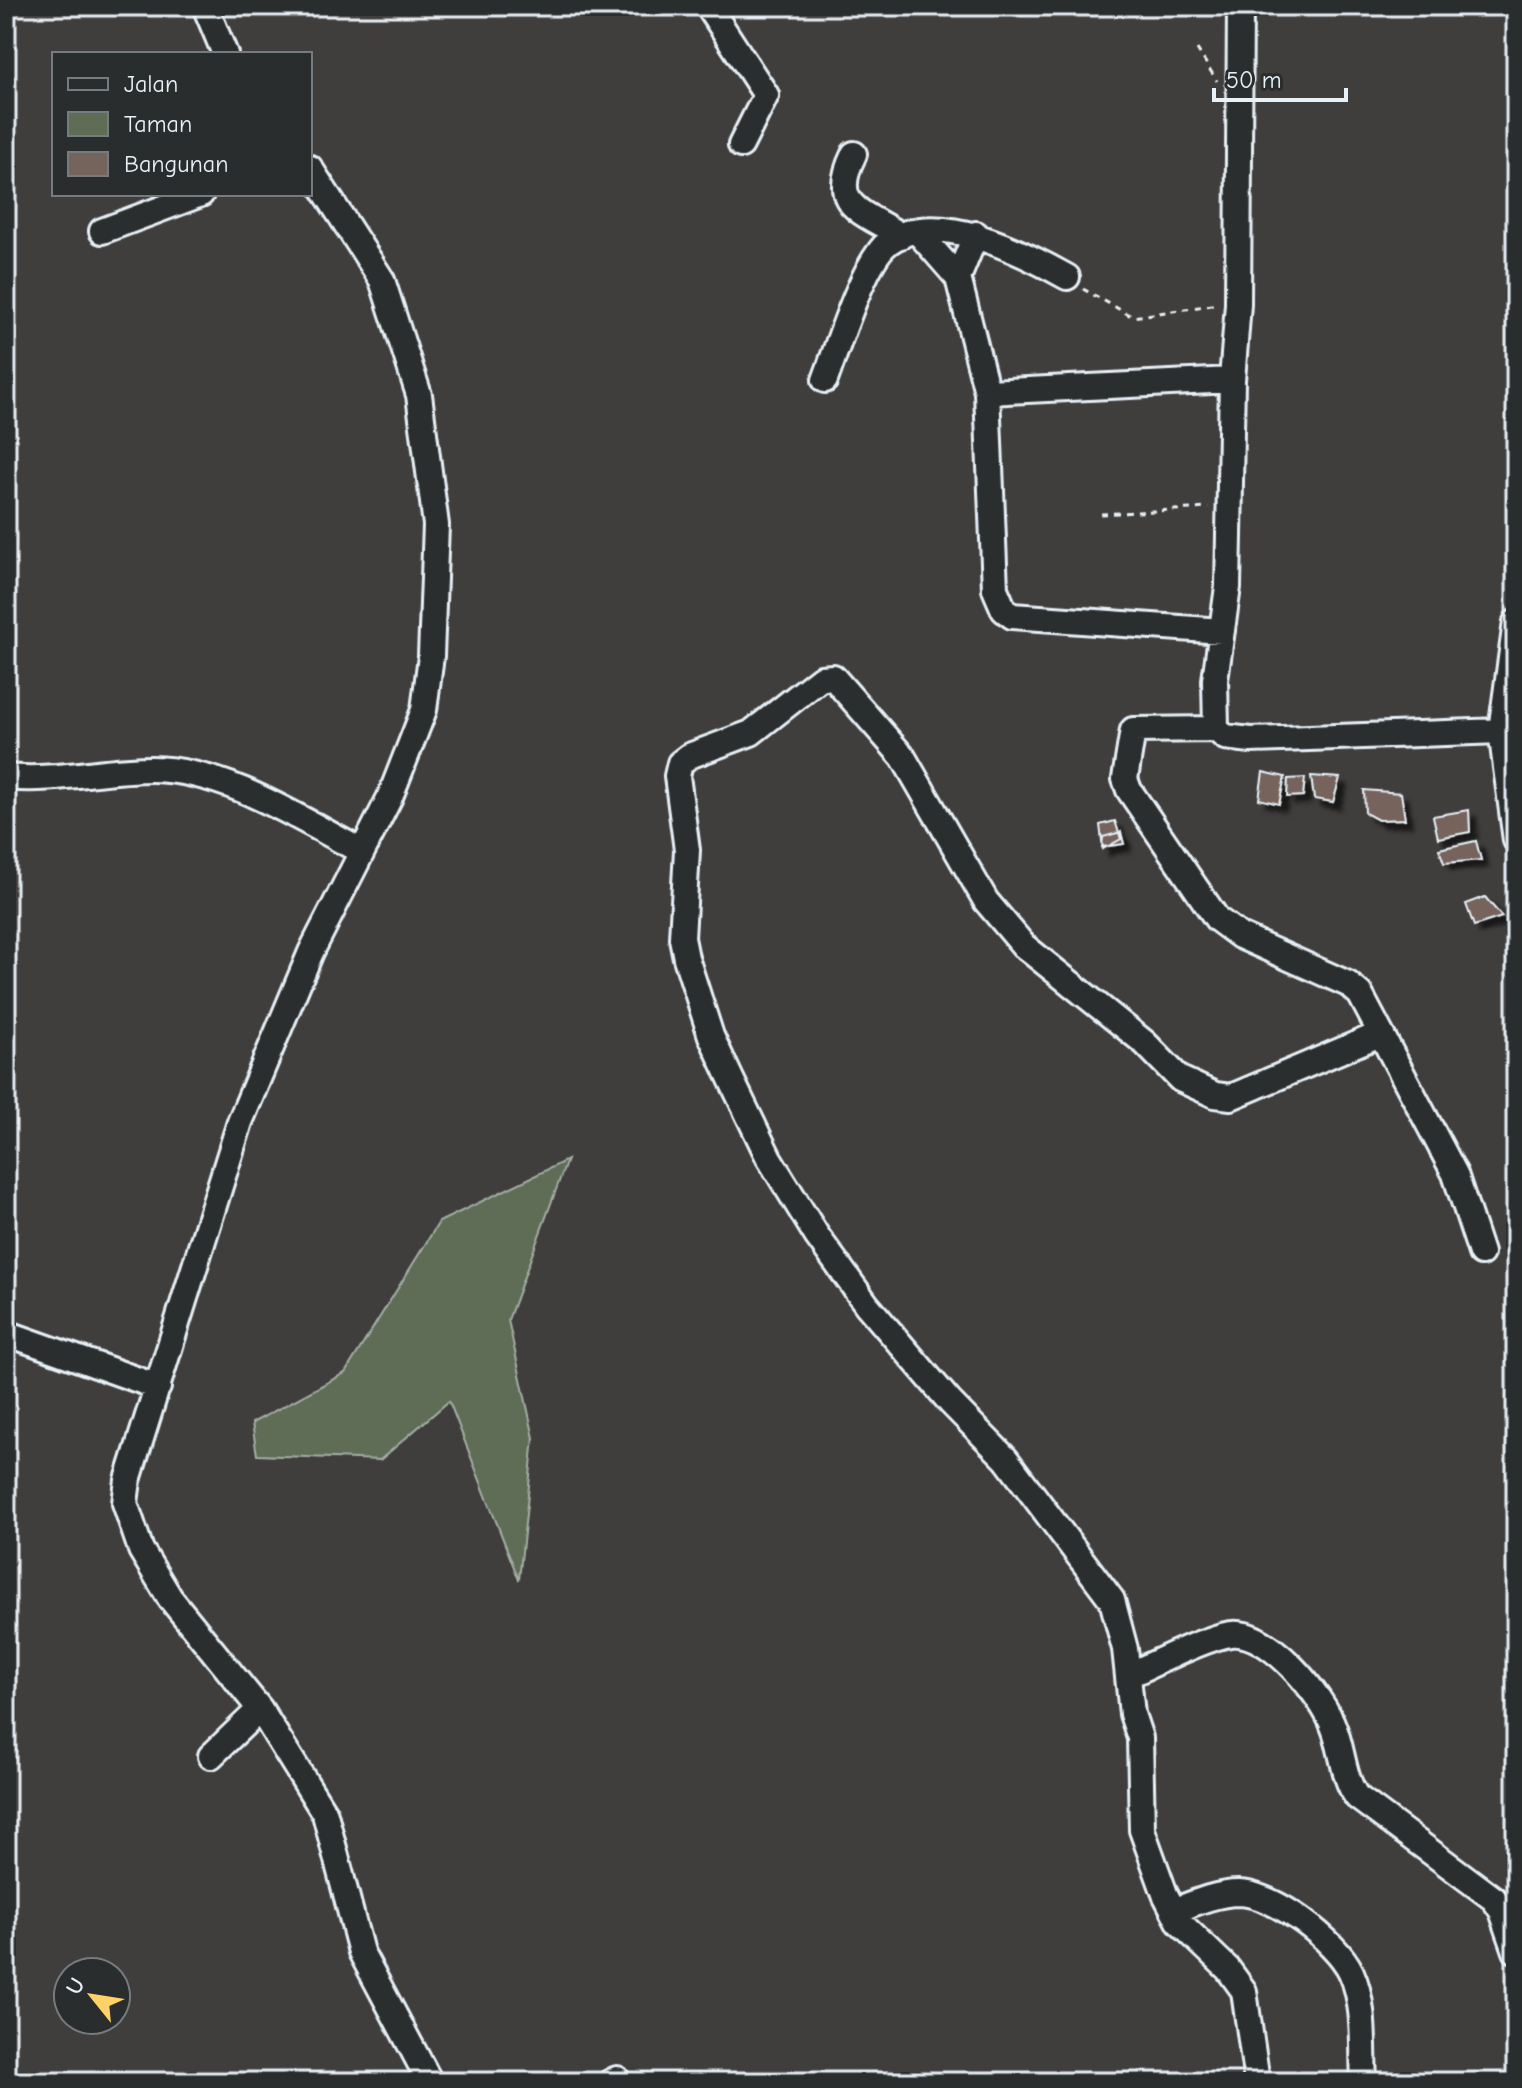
<svg xmlns="http://www.w3.org/2000/svg" width="1522" height="2088" font-family="'Comic Neue',sans-serif">
<style>
.green{fill:#5f6d56;stroke:#a4afa7;stroke-width:2}
.lines{fill:none;stroke-linecap:round;stroke-linejoin:round}
.stream{stroke:#8c9ba7;stroke-width:5}
.building{fill:#74645b;stroke:#e8f1f8;stroke-width:2;filter:url(#shadow)}
.minor-casing{stroke:#e8f1f8;stroke-width:30}
.path{stroke:#e8f1f8;stroke-width:3;stroke-dasharray:6 6;stroke-linecap:butt}
.minor{stroke:#2a2d2e;stroke-width:24}
</style>
<defs>
<filter id="shadow"><feDropShadow dx="7" dy="7" stdDeviation="2" flood-color="#0009"/></filter>
</defs>
<rect width="100%" height="100%" fill="#403e3c"/>
<filter id="ink" filterUnits="userSpaceOnUse"><feTurbulence type="fractalNoise" baseFrequency=".0125" numOctaves="2"/><feDisplacementMap in="SourceGraphic" scale="16" xChannelSelector="R" yChannelSelector="G"/><feConvolveMatrix kernelMatrix="1 2 1 2 8 2 1 2 1" color-interpolation-filters="sRGB"/></filter>
<g filter="url(#ink)">
<!-- green -->
<path class="green" d="M567,1160L508,1320L534,1438L519,1580L449,1401L380,1460L257,1455L252,1423L345,1373L439,1222Z"/>
<g class="lines">
<!-- stream -->
<path class="stream" d="M6,2081L7,2082"/>
</g>
<!-- building -->
<path class="building" d="M1263,772L1285,777L1279,804L1259,799Z
M1311,776L1340,778L1333,802L1314,799Z
M1305,778L1303,796L1287,797L1288,779Z
M1364,790L1401,793L1405,819L1378,820L1365,813Z
M1469,810L1470,832L1438,838L1433,816Z
M1115,821L1121,839L1103,849L1100,825Z
M1121,832L1124,844L1102,847L1103,837Z
M1476,841L1481,860L1444,863L1439,849Z
M1485,897L1502,917L1474,926L1466,904Z"/>
<g class="lines">
<defs>
<path id="minor" d="M205,6L225,54
M708,6L766,95L741,145
M1240,6L1238,304L1232,380L1228,587L1215,680L1216,729L1225,737L1251,740L1501,731
M854,154C828,207 861,210 901,236
M310,168L382,280L419,395L436,525L431,656L424,710L390,797L311,952L240,1122L128,1480L125,1503L141,1550L170,1598L260,1709L325,1814L361,1952L430,2082
M102,231L201,194
M917,231L958,278L987,392L995,589L1004,610L1012,616L1222,631
M958,278L976,234
M825,380C837,349 864,259 889,242C936,207 1024,253 1067,277
M987,392L1232,380
M1516,622L1501,731L1516,840
M1216,729L1133,730L1125,779L1129,790L1217,919L1240,936L1348,984L1360,994L1455,1174L1481,1253
M6,777C55,782 103,769 152,769C226,770 298,818 361,851
M6,1333L158,1387
M1129,1675C1155,1664 1204,1638 1231,1634C1268,1629 1323,1696 1334,1728C1343,1751 1343,1778 1357,1797L1494,1899L1502,1911L1516,1951
M211,1756L260,1709
M1174,1911C1194,1903 1217,1893 1239,1893C1274,1894 1336,1940 1351,1972C1366,2005 1362,2047 1364,2082
M611,2082L617,2079
M1257,2082L1244,1991L1228,1969L1180,1923L1165,1894L1142,1830L1140,1738L1132,1714L1125,1649L1112,1600L1006,1459L950,1402L867,1305L817,1236L769,1158L731,1079L711,1036L686,958L682,938L687,850L677,776L680,763L689,756L751,733L821,678L833,677L903,757L986,901L1024,946L1145,1043L1180,1079L1215,1095L1231,1097L1380,1034"/>
</defs>
<!-- minor casing -->
<use href="#minor" class="minor-casing"/>
<!-- path -->
<path class="path" d="M1197,49L1217,81
M1083,289L1133,317L1218,304
M1101,514L1209,508"/>
<!-- minor -->
<use href="#minor" class="minor"/>
</g>
</g>
<!-- margin -->
<rect width="1522" height="2088" fill="none" stroke="#2a2d2e" stroke-width="32"/>
<rect x="16" y="16" width="1490" height="2056" fill="none" stroke="#e8f1f8" stroke-width="3" filter="url(#ink)"/>
<!-- legend -->
<rect x="52" y="52" width="260" height="144" fill="#2a2d2e" stroke="#767b7f" stroke-width="2"/>
<rect x="68" y="78" width="40" height="12" fill="#2a2d2e" stroke="#767b7f" stroke-width="2"/>
<text x="124" y="92" font-size="24" fill="#e8f1f8">Jalan</text>
<rect x="68" y="112" width="40" height="24" fill="#5f6d56" stroke="#767b7f" stroke-width="2"/>
<text x="124" y="132" font-size="24" fill="#e8f1f8">Taman</text>
<rect x="68" y="152" width="40" height="24" fill="#74645b" stroke="#767b7f" stroke-width="2"/>
<text x="124" y="172" font-size="24" fill="#e8f1f8">Bangunan</text>
<!-- north arrow -->
<g transform="translate(92 1996) rotate(300)"><circle r="38" fill="#2a2d2e" stroke="#767b7f" stroke-width="2"/>
<path d="M0-6L14 30L0 20L-14 30Z" fill="#ffd166"/>
<text y="-12" font-size="22" font-weight="bold" text-anchor="middle" fill="#e8f1f8">U</text>
</g>
<!-- scale -->
<path d="M1214 88v12h132v-12" fill="none" stroke="#e8f1f8" stroke-width="4"/>
<text x="1226" y="88" font-size="24" fill="#e8f1f8" stroke="#2a2d2e" stroke-width="6" paint-order="stroke">50 m</text>
</svg>
